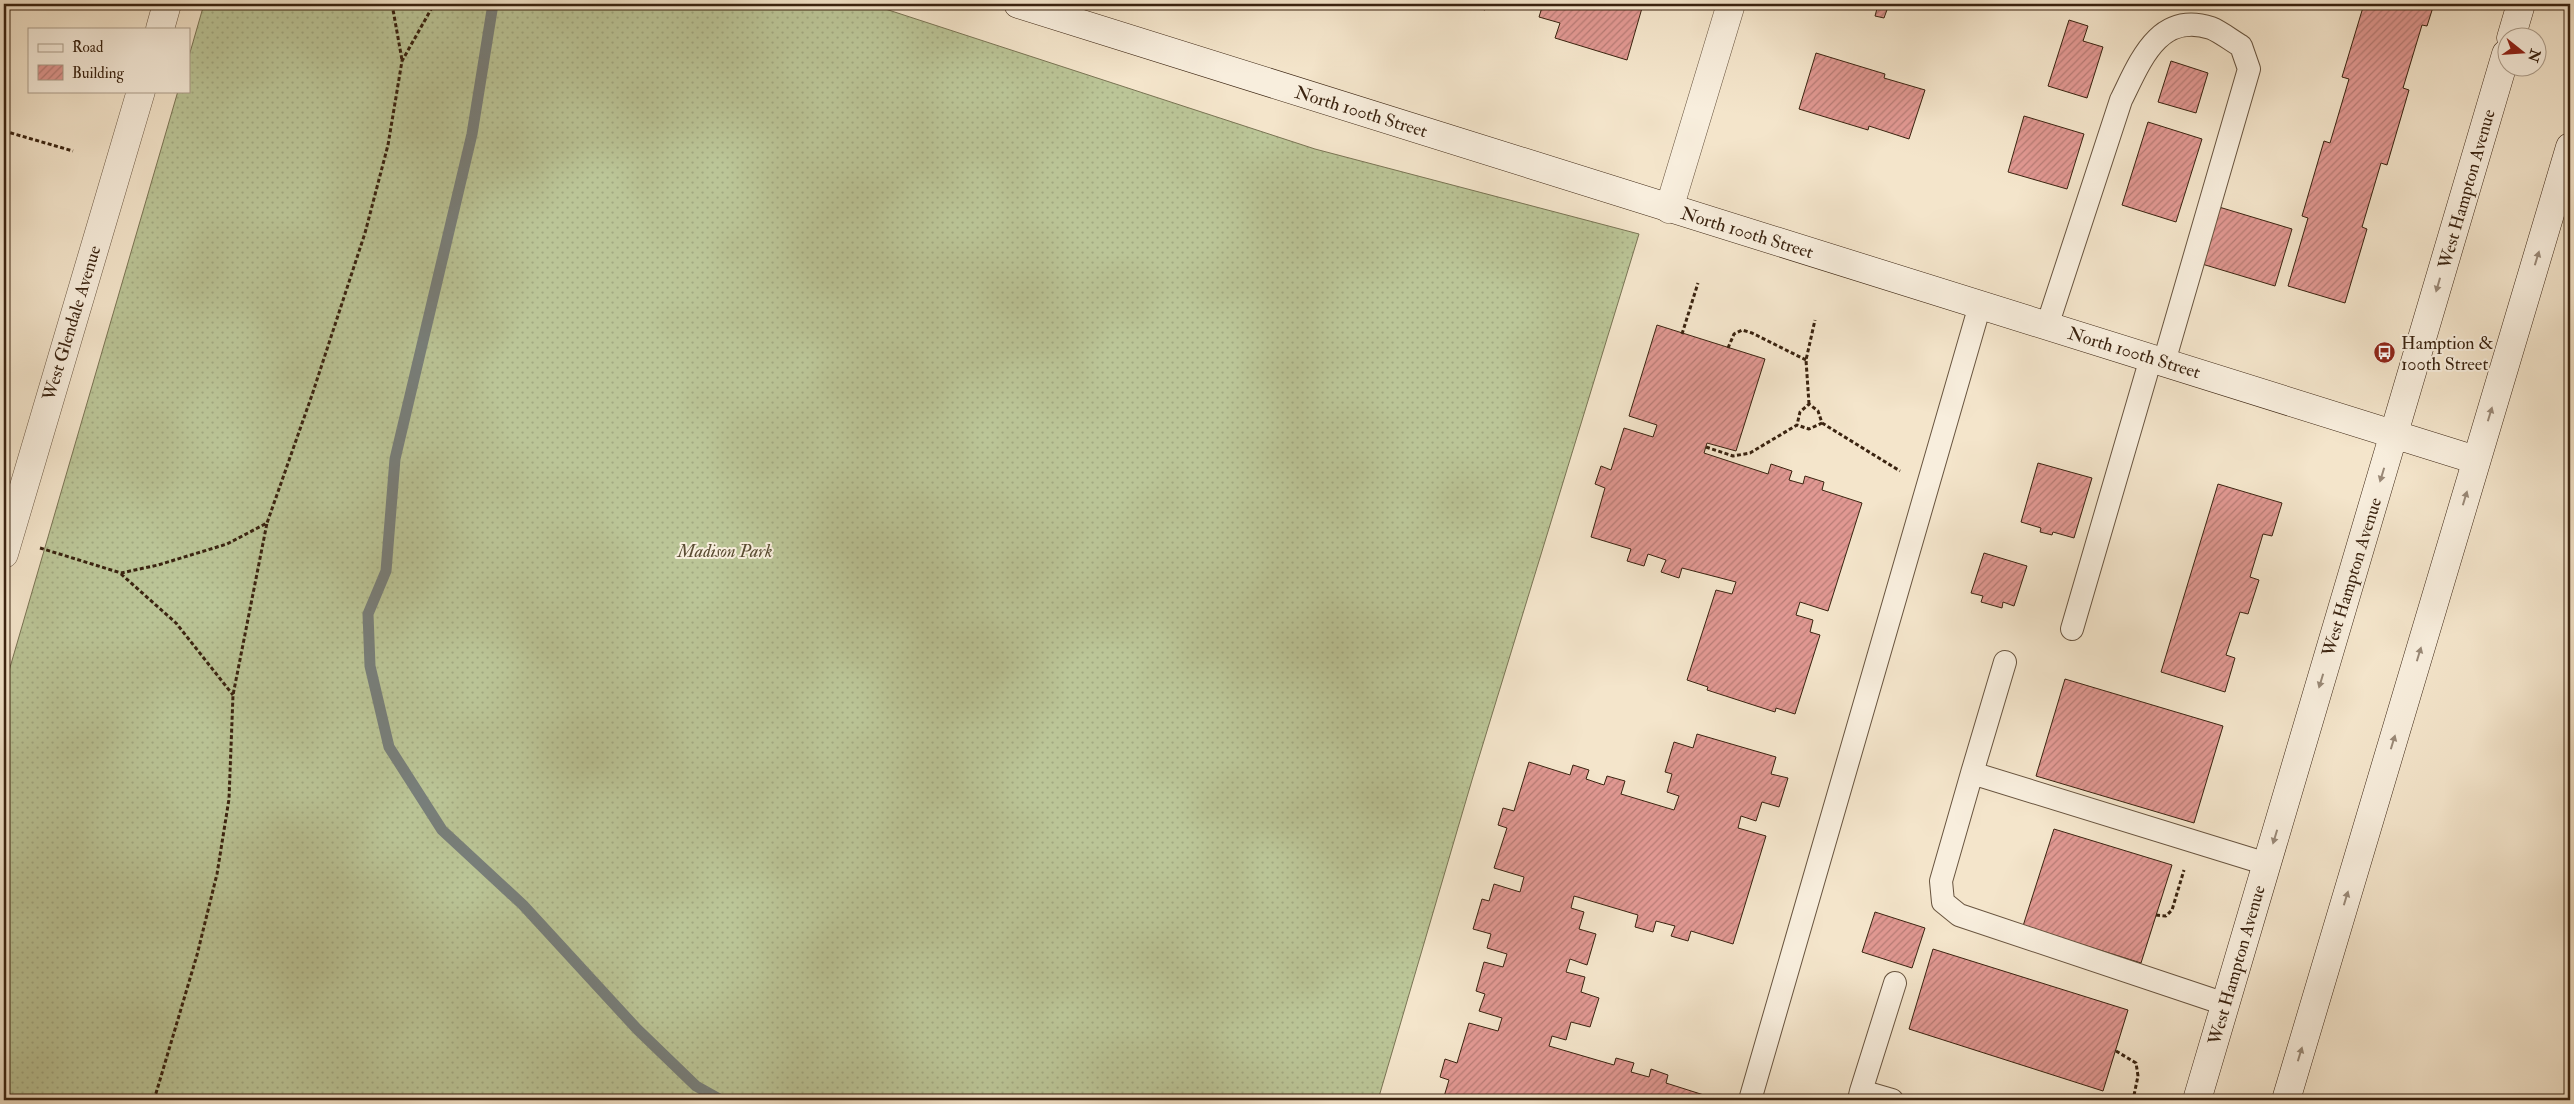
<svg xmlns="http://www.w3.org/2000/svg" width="2574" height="1104" font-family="'IM FELL Double Pica',serif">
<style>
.grass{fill:url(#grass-dots);stroke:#7a7454}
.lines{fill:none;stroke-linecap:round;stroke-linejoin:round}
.stream{stroke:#787f7b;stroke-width:11}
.building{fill:url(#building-hatch);stroke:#3a2310}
.lane-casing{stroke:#68543f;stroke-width:24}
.street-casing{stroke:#68543f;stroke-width:29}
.secondary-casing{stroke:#3a2310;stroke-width:29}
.path{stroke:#3a2310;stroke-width:3;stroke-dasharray:4 2.5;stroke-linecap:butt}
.lane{stroke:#f8eedd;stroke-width:22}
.street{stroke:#f8eedd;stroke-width:28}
.secondary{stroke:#f8eedd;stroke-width:28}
.oneway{fill:#998876}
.labels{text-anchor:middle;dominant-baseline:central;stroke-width:4;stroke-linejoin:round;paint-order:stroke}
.street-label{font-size:18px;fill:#3a2310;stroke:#f8eedd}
.poi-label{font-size:18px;fill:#3a2310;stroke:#f8eedd;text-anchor:start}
.park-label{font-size:18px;font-style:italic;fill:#5a4c32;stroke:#f8eedd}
</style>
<defs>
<pattern id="grass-dots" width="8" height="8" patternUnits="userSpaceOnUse" patternTransform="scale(1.25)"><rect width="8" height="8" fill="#bbc597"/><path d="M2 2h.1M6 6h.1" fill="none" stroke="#a2a981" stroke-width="1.8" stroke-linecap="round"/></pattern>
<pattern id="building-hatch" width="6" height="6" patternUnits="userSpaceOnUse" patternTransform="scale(1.25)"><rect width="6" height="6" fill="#e19892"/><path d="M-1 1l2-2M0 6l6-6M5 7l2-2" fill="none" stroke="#b77c76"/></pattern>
</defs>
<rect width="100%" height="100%" fill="#f4e5cb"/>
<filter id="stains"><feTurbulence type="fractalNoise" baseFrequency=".004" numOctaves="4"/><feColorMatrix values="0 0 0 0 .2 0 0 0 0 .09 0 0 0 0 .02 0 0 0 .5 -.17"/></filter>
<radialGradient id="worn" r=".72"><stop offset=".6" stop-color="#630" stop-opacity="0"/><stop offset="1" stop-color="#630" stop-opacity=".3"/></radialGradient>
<!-- grass -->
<path class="grass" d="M204,4H870L1315,149L1639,234L1472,780L1378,1100H4V688L178,91H189V56Z"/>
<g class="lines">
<!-- stream -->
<path class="stream" d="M493,4L472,134L395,459L386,571L368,614L370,666L389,747L442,830L523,905L637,1029L696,1086L721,1100"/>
</g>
<!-- building -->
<path class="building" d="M1465,4H1487L1485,10Z
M1543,4H1627L1642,8L1627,60L1555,38L1560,23L1539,17Z
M2364,4H2434L2427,26L2422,25L2403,88L2409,90L2387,165L2381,163L2362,227L2367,229L2345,303L2288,286L2308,218L2302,216L2324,141L2330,143L2349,79L2342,77Z
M1878,5L1888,7L1884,18L1875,16Z
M2069,20L2088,26L2083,41L2103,47L2087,98L2048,86Z
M1816,53L1885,74L1884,78L1925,90L1909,139L1869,126L1868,130L1799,109Z
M2171,61L2208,73L2196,113L2158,102Z
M2024,116L2084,134L2067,189L2008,172Z
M2148,122L2202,139L2176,222L2122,205Z
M2219,207L2292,229L2275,286L2202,264Z
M1657,325L1765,359L1736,451L1707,443L1704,453L1768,474L1771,464L1792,471L1789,480L1803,484L1805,476L1824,482L1822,490L1862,503L1828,611L1800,602L1796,615L1813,620L1810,632L1820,635L1795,714L1776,708L1775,712L1707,690L1708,687L1687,680L1716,590L1732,594L1736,582L1682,568L1679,578L1661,572L1666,560L1648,554L1644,566L1627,561L1631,549L1591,537L1605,488L1595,484L1601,466L1611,470L1624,428L1653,437L1657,425L1629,416Z
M2038,463L2092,478L2074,538L2053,532L2052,535L2040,532L2041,528L2021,522Z
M2218,484L2282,503L2272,536L2263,534L2250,577L2259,580L2248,614L2240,612L2226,655L2235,658L2225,692L2161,672Z
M1984,553L2027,566L2014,606L2003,602L2002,608L1981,602L1983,596L1971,593Z
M2065,679L2223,726L2194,823L2036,776Z
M1697,734L1776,757L1771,774L1788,778L1779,807L1762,802L1756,821L1741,816L1738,828L1766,836L1733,944L1691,931L1688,941L1671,936L1675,926L1656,921L1653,932L1635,927L1638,915L1574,896L1571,908L1584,912L1579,929L1596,934L1587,965L1570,959L1566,972L1585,977L1581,992L1599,998L1590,1027L1571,1022L1566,1040L1552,1036L1549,1046L1614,1065L1616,1058L1634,1063L1631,1072L1649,1077L1651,1069L1668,1075L1666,1083L1707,1096L1705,1100H1443L1449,1080L1440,1077L1445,1059L1457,1063L1469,1023L1498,1031L1502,1018L1479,1011L1485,994L1476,991L1484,962L1503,967L1507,954L1487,948L1491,934L1473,929L1482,899L1489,901L1494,884L1520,892L1524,877L1494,868L1507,828L1498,825L1503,808L1514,811L1529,762L1570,775L1573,765L1589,770L1586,779L1604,785L1607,776L1625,781L1621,794L1674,810L1679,796L1667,792L1672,774L1665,772L1674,742L1693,748Z
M2054,829L2172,865L2141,963L2023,926Z
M1875,912L1925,928L1912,968L1862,952Z
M1933,949L2128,1010L2103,1091L1909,1029Z"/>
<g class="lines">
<defs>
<path id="lane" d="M2047,326L2121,100C2140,62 2158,11 2211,28C2221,32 2232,41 2241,46L2249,69L2164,362
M2072,629L2151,358
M1972,773L2005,662
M2225,1004L1959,915L1943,902L1941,881L1972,773L2267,864
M1861,1091L1895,983
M1750,1100L1980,305
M1859,1100L1861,1091L1892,1100"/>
<path id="street" d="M160,29L167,4
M1669,209L1731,4
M4,554L141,91"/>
<path id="secondary" d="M1018,4L2476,460
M2511,38L2521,4
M2197,1100L2506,54
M2286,1100L2570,147"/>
</defs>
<!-- lane casing -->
<use href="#lane" class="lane-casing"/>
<!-- street casing -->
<use href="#street" class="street-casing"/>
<!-- secondary casing -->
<use href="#secondary" class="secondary-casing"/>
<!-- path -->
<path class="path" d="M392,4L402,60
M4,131L73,151
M1682,334L1698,283
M1728,348L1734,334L1742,330L1752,333L1806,360
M1809,404L1806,360L1815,320
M1822,423L1900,471
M1706,447L1733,456L1750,453L1797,425L1800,412L1809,404L1818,411L1822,423L1809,429L1797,425
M40,548L121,573L158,565L227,544L267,523L312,395L365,233L388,145L402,61L434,4
M121,574L176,623L233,695
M2156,915L2166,916L2172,910L2184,870
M2116,1051L2136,1063L2138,1076L2133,1100
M154,1100L197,955L217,874L229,799L233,695L267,523"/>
<!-- lane -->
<use href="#lane" class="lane"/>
<!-- street -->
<use href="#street" class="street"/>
<!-- secondary -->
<use href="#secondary" class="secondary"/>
</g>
<!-- one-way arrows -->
<defs><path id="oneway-solid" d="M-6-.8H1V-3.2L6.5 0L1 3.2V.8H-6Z" transform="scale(1.25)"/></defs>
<g class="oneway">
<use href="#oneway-solid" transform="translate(2537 258) rotate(-73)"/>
<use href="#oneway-solid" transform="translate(2438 285) rotate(106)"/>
<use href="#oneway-solid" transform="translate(2490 414) rotate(-73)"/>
<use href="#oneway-solid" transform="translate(2382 475) rotate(107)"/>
<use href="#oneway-solid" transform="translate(2465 498) rotate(-73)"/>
<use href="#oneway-solid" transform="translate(2419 654) rotate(-73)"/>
<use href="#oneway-solid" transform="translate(2321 681) rotate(107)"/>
<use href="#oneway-solid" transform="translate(2393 742) rotate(-73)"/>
<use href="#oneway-solid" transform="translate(2275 837) rotate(107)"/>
<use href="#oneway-solid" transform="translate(2346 898) rotate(-73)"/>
<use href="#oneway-solid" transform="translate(2300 1054) rotate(-73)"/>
</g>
<!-- icons -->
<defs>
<symbol id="bus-disc" viewBox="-11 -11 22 22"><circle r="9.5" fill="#8f2418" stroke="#f8eedd"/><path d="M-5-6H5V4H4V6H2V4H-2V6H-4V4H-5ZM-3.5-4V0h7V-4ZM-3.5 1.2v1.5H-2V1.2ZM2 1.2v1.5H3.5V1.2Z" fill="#fff"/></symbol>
</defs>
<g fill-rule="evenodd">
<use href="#bus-disc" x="2372" y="340" width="25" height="25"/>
</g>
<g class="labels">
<!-- street labels -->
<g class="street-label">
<text transform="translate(1361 112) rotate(17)">North 100th Street</text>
<text transform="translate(2467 189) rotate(-74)">West Hampton Avenue</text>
<text transform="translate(1747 233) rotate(17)">North 100th Street</text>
<text transform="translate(72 323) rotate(-73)">West Glendale Avenue</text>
<text transform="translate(2134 353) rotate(17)">North 100th Street</text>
<text transform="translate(2352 577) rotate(-73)">West Hampton Avenue</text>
<text transform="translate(2237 965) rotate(-74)">West Hampton Avenue</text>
</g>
<!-- poi labels -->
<g class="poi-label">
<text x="2401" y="343">Hamption &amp;<tspan x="2401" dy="21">100th Street</tspan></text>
</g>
<!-- park labels -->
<g class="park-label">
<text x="725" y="551">Madison Park</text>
</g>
</g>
<!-- margin -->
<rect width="2574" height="1104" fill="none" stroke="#f4e5cb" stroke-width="20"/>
<rect x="5" y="5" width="2564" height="1094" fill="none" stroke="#3a2310" stroke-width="2.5"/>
<rect x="10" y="10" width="2554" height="1084" fill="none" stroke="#3a2310"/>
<!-- legend -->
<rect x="28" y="28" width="162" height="65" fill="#f8eedd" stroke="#ac9d8b"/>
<rect x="38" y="44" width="25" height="8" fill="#f8eedd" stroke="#ac9d8b"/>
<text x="72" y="52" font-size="15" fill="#3a2310">Road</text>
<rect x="38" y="65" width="25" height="15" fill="url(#building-hatch)" stroke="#ac9d8b"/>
<text x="72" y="78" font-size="15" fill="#3a2310">Building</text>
<!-- north arrow -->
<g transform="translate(2522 52) rotate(107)"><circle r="24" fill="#f8eedd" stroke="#ac9d8b"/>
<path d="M0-4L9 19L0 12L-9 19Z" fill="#8f2418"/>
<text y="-8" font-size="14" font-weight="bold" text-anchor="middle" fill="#3a2310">N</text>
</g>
<rect width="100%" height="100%" filter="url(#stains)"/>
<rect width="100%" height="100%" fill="url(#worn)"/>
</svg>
